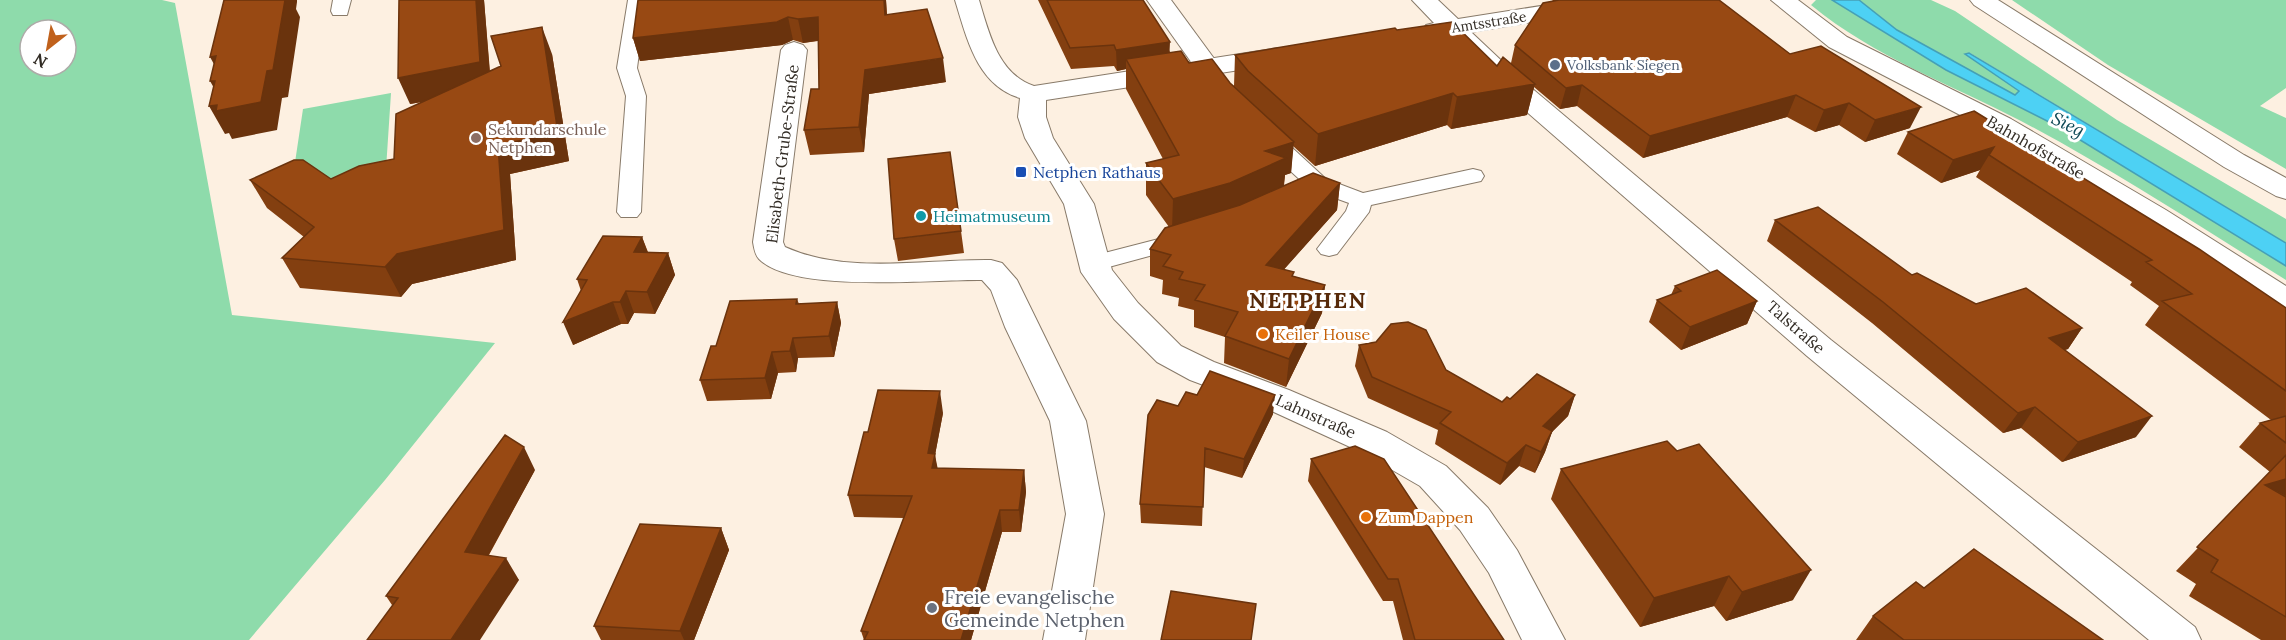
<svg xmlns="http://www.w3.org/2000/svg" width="2286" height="640" font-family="Lora,serif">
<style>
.green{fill:#8edbab;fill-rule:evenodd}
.water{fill:#4dd1f4;stroke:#45a0b6;stroke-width:1.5}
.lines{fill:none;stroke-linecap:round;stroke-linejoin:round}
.service-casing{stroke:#887a69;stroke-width:2}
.pedestrian-casing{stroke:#887a69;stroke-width:2}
.minor-casing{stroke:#887a69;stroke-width:2}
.secondary-casing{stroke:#887a69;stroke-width:2}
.service{fill:#fff;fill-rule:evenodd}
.pedestrian{fill:#fff;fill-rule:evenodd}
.minor{fill:#fff;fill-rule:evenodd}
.secondary{fill:#fff;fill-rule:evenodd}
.wall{fill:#833f10}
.shaded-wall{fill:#6a330d}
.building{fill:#984913;stroke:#6a330d;stroke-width:1.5}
.service-dot{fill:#5c6f8a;stroke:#fff;stroke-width:2}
.education-dot{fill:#8d6e63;stroke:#fff;stroke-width:2}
.transit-dot{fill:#1a4fb4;stroke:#fff;stroke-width:2}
.culture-dot{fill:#0f9aa8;stroke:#fff;stroke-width:2}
.food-dot{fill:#e8710a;stroke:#fff;stroke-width:2}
.worship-dot{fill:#6b7280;stroke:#fff;stroke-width:2}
.labels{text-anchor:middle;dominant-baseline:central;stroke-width:6;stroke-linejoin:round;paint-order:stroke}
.far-street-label{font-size:14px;fill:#322c25;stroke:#fff}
.far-service-label{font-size:14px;fill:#4e5e75;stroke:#fff;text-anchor:start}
.education-label{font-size:16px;fill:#785e54;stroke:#fff;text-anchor:start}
.street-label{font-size:16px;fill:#322c25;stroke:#fff}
.transit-label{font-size:16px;fill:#164399;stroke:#fff;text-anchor:start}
.culture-label{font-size:16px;fill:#0d838f;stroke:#fff;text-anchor:start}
.food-label{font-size:16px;fill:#c56008;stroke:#fff;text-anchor:start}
.water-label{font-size:18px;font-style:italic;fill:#0f4957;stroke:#fff}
.near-worship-label{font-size:20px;fill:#5b616d;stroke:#fff;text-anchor:start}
.district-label{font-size:22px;font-weight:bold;letter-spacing:1.5px;fill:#572908;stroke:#fff}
</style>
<rect width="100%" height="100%" fill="#fdf0e1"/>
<!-- green -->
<path class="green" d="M0,0H162L175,3L232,315L495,343L385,480L249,640H0ZM30,30H66V66H30Z
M1816,0H1832L1946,70L2059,127L2286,266V280C2199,226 2112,169 2021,121C1950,84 1874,57 1811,5Z
M1859,0H1931L1955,11L2117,120L2286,219V243L1970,53L1966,54L2019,91L2016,95L2005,90L1897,30Z
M2012,0H2286V88L2260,106L2286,118V169L2108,65Z
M391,93L386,169L291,189L303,109Z"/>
<!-- water -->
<path class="water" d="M1832,0H1859L1897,30L2015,95L2019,91L1965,54L1969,53L2286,243V266L2059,127L1946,70Z"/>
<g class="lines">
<defs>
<path id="service" d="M333,0H351L347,15H333L331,11Z
M628,0H646L637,68L646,96L641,212L637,217H621L617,212L626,96L617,68Z
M1267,131L1275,132L1326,179L1363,193L1473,169L1481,171L1484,176L1481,181L1371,205L1369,212L1337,254L1329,256L1321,254L1317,249L1346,211L1349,203L1310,189L1259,142L1256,137L1259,132Z
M1182,233L1190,235L1194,240L1190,245L1094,271L1085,268L1082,263L1085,258Z"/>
<path id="pedestrian" d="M1147,0H1171L1221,68L1217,73L1208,76L1199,73Z"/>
<path id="minor" d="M955,0H979C989,33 998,74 1034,86L1278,48L1287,51L1291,56L1287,61L1278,64L1046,100V117L1053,138L1094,204L1112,270L1138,303L1181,346L1214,362L1289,390L1387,432L1446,466L1488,508L1517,550L1565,640H1522L1489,573L1460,530L1420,486L1361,452L1265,408L1190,380L1157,362L1114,319L1081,272L1064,204L1025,138L1018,117L1020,98C977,85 967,39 955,0Z
M1412,0H1438L1458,19L1579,0H1636L1632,5L1624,7L1471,32L1523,81L1831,340L2195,627L2201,640H2149L1807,356L1505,93L1447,35H1426L1423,30L1426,25L1434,23Z
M1771,0H1798L1847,37L2011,119L2166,210L2286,286V312L2275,309L2144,222L1991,131L1829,47Z
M794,42L803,45L807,50L783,242L785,247C847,275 924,259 991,260L1002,263L1017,280L1086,421L1104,514L1085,640H1043L1066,514L1050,421L1005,327L991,290L982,280C933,279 794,294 759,259C755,255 754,248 753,242L781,50L785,45Z"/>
<path id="secondary" d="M1970,0H1998L2244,155L2286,178V199L2276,196L2224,167L1974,5Z"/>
</defs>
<!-- service casing -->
<use href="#service" class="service-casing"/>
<!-- pedestrian casing -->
<use href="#pedestrian" class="pedestrian-casing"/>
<!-- minor casing -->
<use href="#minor" class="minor-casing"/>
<!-- secondary casing -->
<use href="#secondary" class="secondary-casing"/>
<!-- service -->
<use href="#service" class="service"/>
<!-- pedestrian -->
<use href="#pedestrian" class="pedestrian"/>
<!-- minor -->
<use href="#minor" class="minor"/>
<!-- secondary -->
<use href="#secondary" class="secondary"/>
</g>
<!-- wall -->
<path class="wall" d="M484,0L490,72L552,54L569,161L510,174L516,260L412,284L401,297L300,288L282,258L304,237L267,208L250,180L331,179L394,159L422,102L410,104Z
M886,0L887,14L946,82L869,94L864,152L810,155L804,130L819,89L818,41L803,43L793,40L782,45L640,61L633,38Z
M1038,0H1143L1170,52L1189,63L1230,83L1234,86L1235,55L1397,30L1497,66L1511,63L1515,45L1553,0H1719L1790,54L1910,128L1865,142L1839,125L1815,132L1787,117L1643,158L1577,106L1560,109L1534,87L1527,115L1451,129L1447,125L1315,166L1293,146L1291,173L1285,175L1284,186L1340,183L1337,210L1284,269L1293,276L1325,285L1322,313L1286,387L1224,363L1225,337L1194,327V310L1178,306L1179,298L1162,294L1163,280L1150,276V249L1169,227L1146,195V163L1163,159L1126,89V69L1117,71L1114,66L1071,69Z
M1974,111L2286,308V640H2261L2189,596L2196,584L2176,571L2270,472L2239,447L2260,423L2271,420L2145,325L2159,306L2130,285L2132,282L1976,177L1980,170L1941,183L1897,154L1908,132Z
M1775,220L1912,275L1976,304L2082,328L2068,349L2064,350L2136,437L2062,462L2021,428L2003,433L1872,323L1767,241Z
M961,231L964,253L898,261L894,239Z
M642,237L648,252L668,253L675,275L655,314L634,313L628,324H621L573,345L581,291L577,279Z
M1675,286L1757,301L1747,324L1681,350L1649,322L1657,300L1671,295Z
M797,299L799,304L837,302L841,323L834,357L798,358L796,372L778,373L771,399L707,401L700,380L716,346Z
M1359,345L1446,370L1502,402L1510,399L1575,395L1568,416L1552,432L1545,452L1535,473L1519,466L1500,485L1435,444L1438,430L1368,398L1355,366Z
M1178,406L1273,414L1242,478L1204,467L1202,526L1141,523L1140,504Z
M943,413L935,455L937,469L1024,470L1026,492L1021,532H1002L971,640H864L861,631L904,518L854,517L848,495Z
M1311,459L1504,640H1403L1393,601H1383L1308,481Z
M1561,469L1793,600L1726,621L1714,606L1640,627L1551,499Z
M535,470L489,555L519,580L392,605L386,596Z
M721,528L729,550L694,640H601L594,626Z
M1924,588L2103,640H1856L1873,616Z"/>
<!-- shaded-wall -->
<path class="shaded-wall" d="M285,0H297V2L296,9L300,17L288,97L282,98L277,130L232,139L229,133L225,134L209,106L217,105L226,109L210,81Z
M476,0H484L491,89L410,104L398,78Z
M884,0H886L888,38L885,15Z
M788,17L793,40L782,45L640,61L633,38Z
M818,17L822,40L803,43L798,19Z
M542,27L552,54L569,161L510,174L516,260L412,284L401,297L385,267L498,145Z
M1170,42L1169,63L1126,59V69L1117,71L1116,50Z
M216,56L225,84L210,57Z
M943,58L946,82L869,94L864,152L859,127L865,70Z
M1535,84L1527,115L1451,129L1457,97Z
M1582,85L1577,106L1560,109L1566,88Z
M1453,93L1447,125L1315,166L1318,134Z
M1796,95L1787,117L1643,158L1650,136Z
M1849,103L1839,125L1815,132L1824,110Z
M1921,107L1910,128L1865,142L1875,120Z
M1294,142L1291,173L1285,175L1283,190L1172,231L1173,199L1265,151Z
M1994,147L1980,170L1941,183L1953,160Z
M1340,183L1337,210L1264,292L1266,265Z
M642,237L650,259L634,252Z
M668,253L675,275L655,314L647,292Z
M1325,285L1322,313L1286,387L1289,359Z
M626,291L634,313L628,324L620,302Z
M1757,301L1747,324L1681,350L1690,327Z
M613,302L621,324L573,345L563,322Z
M837,302L841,323L834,357L829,336Z
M2082,328L2068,349L2035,359L2049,338Z
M793,338L798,358L796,372L790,351Z
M772,352L778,373L771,399L765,378Z
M940,391L943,413L935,455L939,475L936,490L928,453Z
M1275,395L1273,414L1242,478L1244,459Z
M1575,395L1568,416L1552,432L1545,452L1535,473L1541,452L1543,426Z
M2035,407L2021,428L2003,433L2018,413Z
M2152,416L2136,437L2062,462L2078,442Z
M1526,445L1519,466L1500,485L1507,463Z
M524,447L535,470L478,574L465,552Z
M1024,470L1026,492L1021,532L1019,510Z
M2286,479V496L2265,485Z
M1000,510L1002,532L971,640H961Z
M721,528L729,550L694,640H684L680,631Z
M506,558L519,580L480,640H451Z
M1811,570L1793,600L1726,621L1742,592Z
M1729,576L1714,606L1640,627L1654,598Z"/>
<!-- building -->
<path class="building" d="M224,0H285L273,70L267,71L261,102L216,111L217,105L209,106L215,81H210L216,56L210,57Z
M399,0H476L480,62L398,78Z
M638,0H884L885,15L927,9L943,58L865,70L859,127L804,130L811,89H819L818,17L798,19L788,17L777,22L633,38Z
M1047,0H1143L1170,42L1116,50L1114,45L1070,48Z
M1559,0H1719L1790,54L1821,46L1921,107L1875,120L1849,103L1824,110L1796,95L1650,136L1582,85L1566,88L1515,45L1543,3Z
M1452,22L1497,66L1503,57L1535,84L1457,97L1453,93L1318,134L1248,71L1235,55L1395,28L1397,30Z
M542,27L558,133L498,145L504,230L397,254L385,267L282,258L314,227L250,180L294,160H303L331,179L359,166L394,159L396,114L501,66L491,36Z
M1181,51L1189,63L1212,59L1230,83L1294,142L1265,151L1286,158L1230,183L1173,199L1146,163L1179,155L1126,59Z
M1974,111L2199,249L2286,308V391L2162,301L2192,294L2146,262L2152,260L1989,155L1994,147L1953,160L1908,132Z
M950,152L961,231L894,239L888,159Z
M1313,173L1340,183L1266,265L1294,272L1292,276L1325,285L1289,359L1225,336L1238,312L1195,300L1205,285L1179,279L1183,272L1163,266L1171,255L1150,249L1165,228L1240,205Z
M1818,207L1912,275L1917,273L1976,304L2026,288L2082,328L2049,338L2152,416L2078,442L2035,407L2018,413L1883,302L1775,220Z
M603,236L642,237L634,252L668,253L647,292L626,291L620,302H613L563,322L587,280L577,279Z
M1717,270L1757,301L1690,327L1657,300L1681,291L1675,286Z
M797,299L796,304L837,302L829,336L793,338L790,351L772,352L765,378L700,380L711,346H716L730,301Z
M1408,322L1426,330L1446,370L1502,402L1507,397L1510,399L1537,374L1575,395L1543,426L1552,431L1541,452L1526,445L1507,463L1440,423L1451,412L1372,377L1359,345L1376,342L1391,324Z
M1210,371L1275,395L1244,459L1205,448L1203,507L1140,504L1148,415L1157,400L1178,406L1186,392L1197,395Z
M878,390L940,391L928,453L935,454L932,468L1024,470L1019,510H1000L961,640H864L868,632L861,631L912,496L848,495L864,432H868Z
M2286,416V443L2260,423Z
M505,435L524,447L465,552L506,558L451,640H367L398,598L386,596Z
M1667,441L1677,451L1699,444L1811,570L1742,592L1729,576L1654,598L1561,469Z
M1355,446L1384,459L1504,640H1415L1398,579H1388L1311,459Z
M2286,455V479L2265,485L2286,497V617L2211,572L2218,560L2197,547Z
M640,524L721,528L680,631L594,626Z
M1974,549L2103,640H1904L1873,616L1916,582L1924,588Z
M1171,591L1256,604L1251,640H1161Z"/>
<!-- markers -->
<circle class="service-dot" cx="1555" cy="65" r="6"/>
<circle class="education-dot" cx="476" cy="138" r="6"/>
<rect class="transit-dot" x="1015" y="166" width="12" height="12" rx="3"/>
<circle class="culture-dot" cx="921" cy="216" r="6"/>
<g class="food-dot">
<circle cx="1263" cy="334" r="6"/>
<circle cx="1366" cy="517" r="6"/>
</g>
<circle class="worship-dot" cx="932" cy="608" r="6"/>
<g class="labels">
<!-- far-street labels -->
<g class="far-street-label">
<text transform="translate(1489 22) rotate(-9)">Amtsstraße</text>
</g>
<!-- far-service labels -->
<g class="far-service-label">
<text x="1567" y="65">Volksbank Siegen</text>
</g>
<!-- education labels -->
<g class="education-label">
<text x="488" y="129">Sekundarschule<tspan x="488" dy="18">Netphen</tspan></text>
</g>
<!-- street labels -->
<g class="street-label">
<text transform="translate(2036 147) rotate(30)">Bahnhofstraße</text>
<text transform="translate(782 154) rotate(-83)">Elisabeth-Grube-Straße</text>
<text transform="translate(1796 327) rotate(41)">Talstraße</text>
<text transform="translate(1316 416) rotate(24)">Lahnstraße</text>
</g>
<!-- transit labels -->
<g class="transit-label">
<text x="1033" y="172">Netphen Rathaus</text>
</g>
<!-- culture labels -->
<g class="culture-label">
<text x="933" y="216">Heimatmuseum</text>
</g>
<!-- food labels -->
<g class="food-label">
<text x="1275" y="334">Keiler House</text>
<text x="1378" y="517">Zum Dappen</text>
</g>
<!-- water labels -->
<g class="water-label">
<text transform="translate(2068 124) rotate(26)">Sieg</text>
</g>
<!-- near-worship labels -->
<g class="near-worship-label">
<text x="944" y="596">Freie evangelische<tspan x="944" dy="23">Gemeinde Netphen</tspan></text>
</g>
<!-- district labels -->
<g class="district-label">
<text x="1308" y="300">NETPHEN</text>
</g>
</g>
<!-- north arrow -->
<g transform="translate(48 48) rotate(211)"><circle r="28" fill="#ffffff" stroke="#adaba8" stroke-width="1.5"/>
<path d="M0-4.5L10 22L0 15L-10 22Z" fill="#c0611c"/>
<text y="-9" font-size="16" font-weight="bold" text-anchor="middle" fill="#322c25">N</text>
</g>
</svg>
